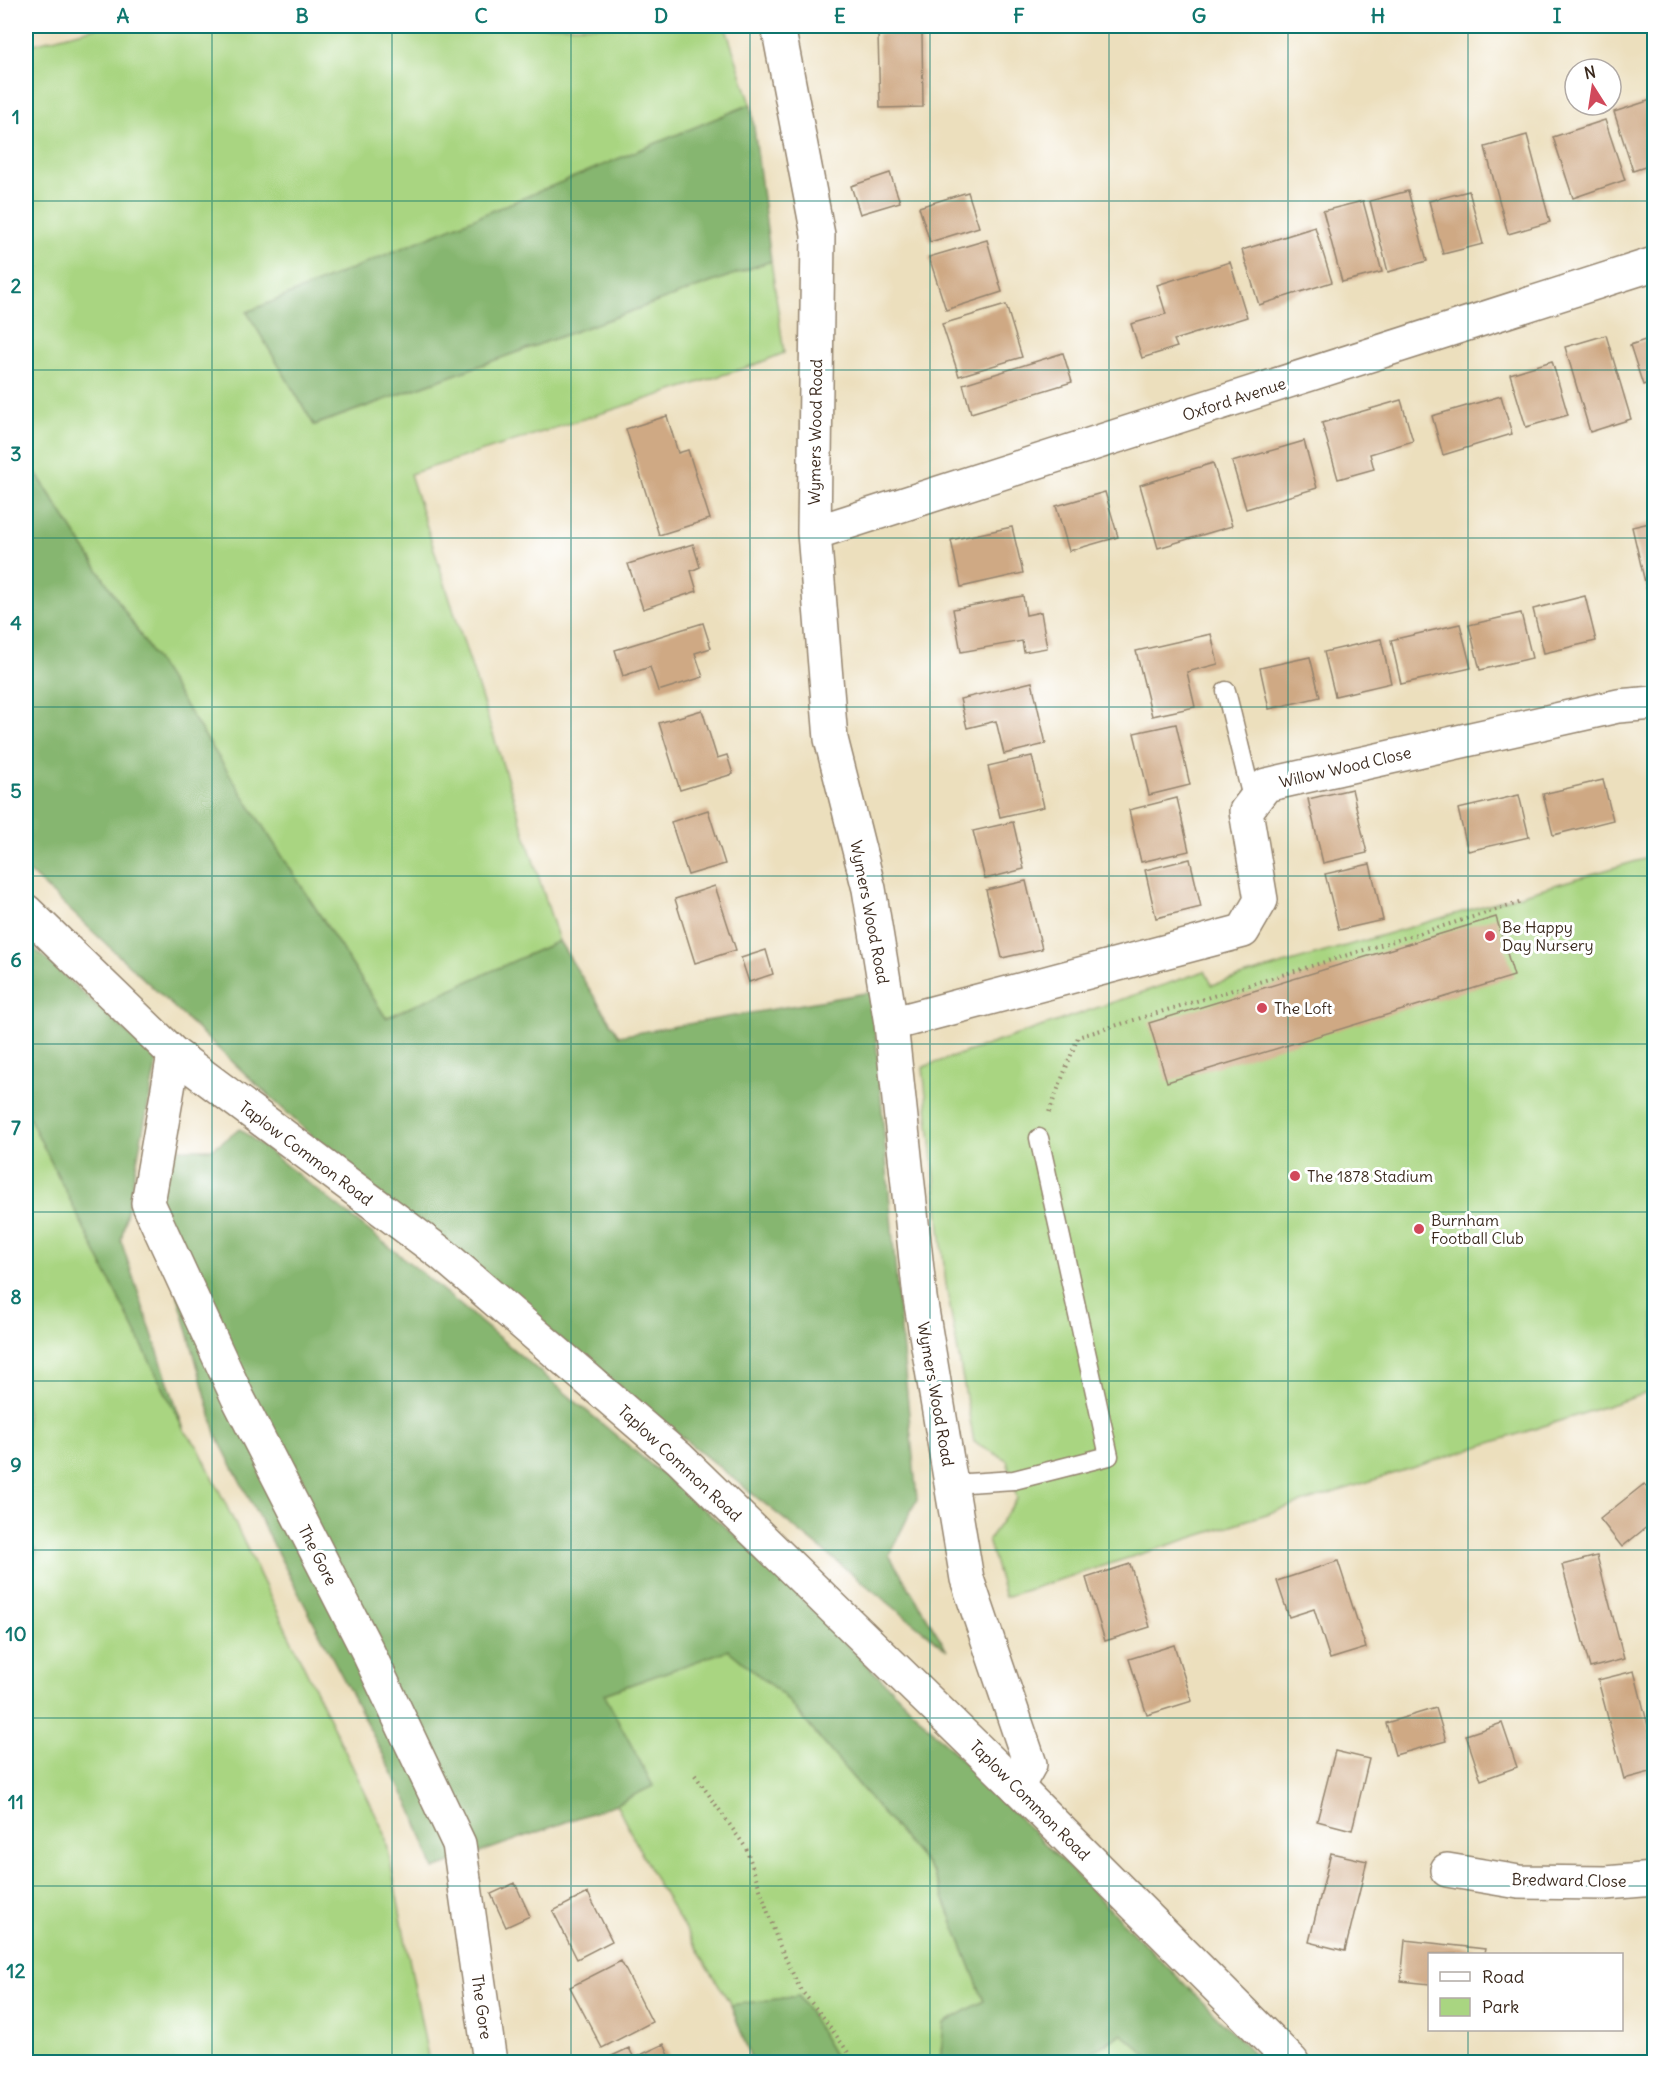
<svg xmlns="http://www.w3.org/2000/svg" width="1680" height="2088" font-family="Delius,sans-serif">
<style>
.green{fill:#a9d581;stroke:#728050;stroke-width:1.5}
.forest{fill:#86b66f;stroke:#607046;stroke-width:1.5}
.building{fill:#cfa984}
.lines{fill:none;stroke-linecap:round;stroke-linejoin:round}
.lane-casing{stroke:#94846e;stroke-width:21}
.street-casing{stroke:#94846e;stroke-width:36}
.secondary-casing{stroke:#94846e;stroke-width:36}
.path{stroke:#94846e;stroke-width:4;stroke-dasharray:1.5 4.5;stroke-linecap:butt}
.lane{stroke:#fff;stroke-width:18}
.street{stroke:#fff;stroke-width:33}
.secondary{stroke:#fff;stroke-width:33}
.grid{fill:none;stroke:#0f766e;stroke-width:1.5;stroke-opacity:0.55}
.poi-dot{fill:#d1495b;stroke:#fff;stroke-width:2}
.labels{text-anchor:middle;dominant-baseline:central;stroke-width:6;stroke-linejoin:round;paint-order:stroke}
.street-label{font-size:16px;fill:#3b2a1e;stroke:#fff}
.poi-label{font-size:16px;fill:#3b2a1e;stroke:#fff;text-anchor:start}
.neatline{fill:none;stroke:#0f766e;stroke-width:2}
.grid-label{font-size:20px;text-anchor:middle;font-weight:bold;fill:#0f766e}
</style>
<rect width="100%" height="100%" fill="#fff"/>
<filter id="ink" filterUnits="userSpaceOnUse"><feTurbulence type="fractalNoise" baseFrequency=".0167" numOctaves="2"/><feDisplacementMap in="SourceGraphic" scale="12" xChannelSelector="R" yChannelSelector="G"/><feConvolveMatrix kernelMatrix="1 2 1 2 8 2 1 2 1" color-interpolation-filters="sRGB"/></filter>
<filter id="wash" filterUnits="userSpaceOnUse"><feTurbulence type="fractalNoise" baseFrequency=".008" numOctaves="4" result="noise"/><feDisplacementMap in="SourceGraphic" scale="24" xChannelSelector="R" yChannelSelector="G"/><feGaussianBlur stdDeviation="1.35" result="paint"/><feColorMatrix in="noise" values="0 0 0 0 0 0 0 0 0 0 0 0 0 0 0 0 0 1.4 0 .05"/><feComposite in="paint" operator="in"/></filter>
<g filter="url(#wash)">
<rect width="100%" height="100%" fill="#ecdfbd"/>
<!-- green -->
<path class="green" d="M102,26H725L751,104L247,312L315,425L771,261L784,353L754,365L410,474L559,941L386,1018L36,473L26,461V46Z
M1654,856V1391L1005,1597L988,1540L1017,1499L1007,1460L974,1442L946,1285L923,1067L1205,971L1212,985Z
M26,1111L184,1430L198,1447L385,1834L429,2062H26V1604L37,1551L26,1540Z
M728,1650L784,1696L934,1874L984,2001L944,2023L940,2062H838L799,1996L731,2005L657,1883L616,1804L653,1786L604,1694Z
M1122,2033L1155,2062H1075Z"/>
<!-- forest -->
<path class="forest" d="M751,104L771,261L314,425L247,312Z
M36,473L386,1018L559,941L619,1036L872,992L898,1299L917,1499L889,1555L947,1650L343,1165L26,869V479Z
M26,941L157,1060L121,1241L184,1430L26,1111Z
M240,1129L416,1268L755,1552L1262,2062H1155L1122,2034L1075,2062H940L944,2023L984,2001L934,1874L785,1697L728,1650L604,1694L653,1786L616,1804L434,1869L412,1810L217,1437L154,1209L166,1149H212Z
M26,1540L37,1551L26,1604Z
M799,1996L838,2062H752L731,2005Z"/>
<g id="blocks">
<!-- building -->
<path class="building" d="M922,32L923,107L880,108L878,34Z
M1654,99V164L1633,171L1614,112Z
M1605,120L1625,180L1573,198L1553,137Z
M1527,135L1550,222L1508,234L1485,147Z
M890,173L900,202L860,214L851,186Z
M1408,191L1427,261L1388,272L1370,201Z
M1469,191L1483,244L1443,254L1429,201Z
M968,192L979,227L930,242L919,207Z
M1363,201L1382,272L1342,282L1323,211Z
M1315,227L1332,282L1259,305L1242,250Z
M987,240L1002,292L946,310L929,257Z
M1230,262L1247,317L1174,340L1177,347L1142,358L1131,324L1166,314L1157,285Z
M1006,305L1022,357L959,376L942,324Z
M1606,335L1631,419L1590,432L1565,347Z
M1654,337V381L1643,385L1630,345Z
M1063,353L1072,382L971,413L963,384Z
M1552,361L1568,415L1526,427L1510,374Z
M1501,396L1512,434L1443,455L1432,416Z
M1401,400L1413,441L1370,454L1374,469L1338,479L1322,423Z
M667,416L678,453L688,450L710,519L659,535L626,429Z
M1304,441L1317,488L1246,509L1232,462Z
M1213,463L1232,526L1158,548L1140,485Z
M1105,492L1118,537L1069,551L1056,506Z
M1654,522V621L1632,527Z
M1012,527L1023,573L961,587L951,540Z
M693,544L700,567L691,571L697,591L643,609L628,564Z
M1023,596L1026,615L1041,612L1047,648L1024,652L1022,641L961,652L953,609Z
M1585,596L1596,641L1544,653L1533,609Z
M1521,613L1532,658L1480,670L1469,625Z
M703,623L711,648L695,653L703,677L658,691L650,667L623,676L615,650Z
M1460,624L1471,668L1401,684L1391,640Z
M1211,634L1218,664L1187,672L1195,707L1152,716L1136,651Z
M1381,639L1391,683L1335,696L1324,652Z
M1310,657L1320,697L1269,709L1260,668Z
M1032,682L1046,744L1004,754L996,721L967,728L960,699Z
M702,710L717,758L727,755L733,774L680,790L659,723Z
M1176,724L1190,785L1149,795L1134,733Z
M1032,756L1044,807L1000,817L988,766Z
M1603,780L1613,820L1553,835L1543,794Z
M1352,789L1367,853L1323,863L1308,799Z
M1519,795L1529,837L1468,851L1458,809Z
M1177,798L1189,851L1141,862L1129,810Z
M708,810L725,864L688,875L671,822Z
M1013,822L1024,869L985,879L973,831Z
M1190,859L1201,907L1156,918L1145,870Z
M1370,864L1383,920L1339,930L1325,874Z
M1026,881L1042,949L1002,958L986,890Z
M715,886L736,950L695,963L675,899Z
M1496,917L1514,976L1167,1082L1149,1023Z
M766,950L773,974L749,982L741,958Z
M1644,1484L1654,1497V1521L1622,1547L1600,1519Z
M1597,1556L1624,1659L1590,1668L1562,1565Z
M1338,1561L1366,1648L1330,1659L1314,1609L1289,1617L1277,1581Z
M1130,1564L1150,1627L1105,1641L1086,1578Z
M1174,1645L1192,1701L1147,1715L1129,1659Z
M1634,1671L1654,1749V1771L1624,1779L1598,1680Z
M1436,1708L1446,1741L1395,1755L1386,1723Z
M1502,1723L1517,1767L1481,1780L1466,1735Z
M1335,1751L1369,1759L1352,1830L1317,1821Z
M1331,1853L1367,1861L1345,1951L1309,1942Z
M515,1883L530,1916L506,1927L491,1894Z
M588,1893L612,1941L577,1959L553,1911Z
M1405,1940L1485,1949L1484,1954H1430V1984L1401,1981Z
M621,1961L652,2022L602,2048L570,1987Z
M664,2044L672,2062H599L629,2048L634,2058Z"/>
</g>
</g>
<g filter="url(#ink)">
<use href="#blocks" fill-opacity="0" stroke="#94846e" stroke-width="1.5"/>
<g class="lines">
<defs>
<path id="lane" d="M1226,691L1253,802
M952,1484L1014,1480L1109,1456L1039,1138"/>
<path id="street" d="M778,26L818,235L814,533L831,739L869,889L891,1024L920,1298L967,1579L1030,1764L1017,1787
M814,533L1654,264
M891,1024L1243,931L1261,900L1246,811L1266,785L1618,706L1654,703
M174,1054L148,1203L238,1398L367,1650L459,1844L490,2062
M1447,1870L1519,1882L1606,1883L1654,1879"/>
<path id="secondary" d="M26,911L174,1054L442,1254L679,1458L1017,1787L1292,2062"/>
</defs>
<!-- lane casing -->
<use href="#lane" class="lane-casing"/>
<!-- street casing -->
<use href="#street" class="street-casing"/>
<!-- secondary casing -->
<use href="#secondary" class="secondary-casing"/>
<!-- path -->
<path class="path" d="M1049,1112L1078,1037L1522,902
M695,1775L746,1848L778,1942L800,1989L823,2017L855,2062"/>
<!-- lane -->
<use href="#lane" class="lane"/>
<!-- street -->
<use href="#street" class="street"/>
<!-- secondary -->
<use href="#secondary" class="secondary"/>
</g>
</g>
<!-- grid -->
<path class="grid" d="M212,26V2062M392,26V2062M571,26V2062M750,26V2062M930,26V2062M1109,26V2062M1288,26V2062M1468,26V1954M26,201H1654M26,370H1654M26,538H1654M26,707H1654M26,876H1654M26,1044H1654M26,1212H1654M26,1381H1654M26,1550H1654M26,1718H1654M26,1886H1654M1468,2030V2062"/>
<!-- markers -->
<g class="poi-dot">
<circle cx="1490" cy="936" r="6"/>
<circle cx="1262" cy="1008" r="6"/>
<circle cx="1295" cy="1176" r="6"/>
<circle cx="1419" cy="1229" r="6"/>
</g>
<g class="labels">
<!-- street labels -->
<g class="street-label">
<text transform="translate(1234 399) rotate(-18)">Oxford Avenue</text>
<text transform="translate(815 432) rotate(-89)">Wymers Wood Road</text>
<text transform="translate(1345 767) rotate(-13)">Willow Wood Close</text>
<text transform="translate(870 912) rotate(79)">Wymers Wood Road</text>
<text transform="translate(306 1153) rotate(37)">Taplow Common Road</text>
<text transform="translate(936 1394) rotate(80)">Wymers Wood Road</text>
<text transform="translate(680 1463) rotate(43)">Taplow Common Road</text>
<text transform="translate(318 1555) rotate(63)">The Gore</text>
<text transform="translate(1030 1800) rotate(45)">Taplow Common Road</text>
<text transform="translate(1569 1880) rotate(1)">Bredward Close</text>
<text transform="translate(482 2007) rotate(82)">The Gore</text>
</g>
<!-- poi labels -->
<g class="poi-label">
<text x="1502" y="927">Be Happy<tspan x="1502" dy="18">Day Nursery</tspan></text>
<text x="1274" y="1008">The Loft</text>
<text x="1307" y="1176">The 1878 Stadium</text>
<text x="1431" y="1220">Burnham<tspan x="1431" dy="18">Football Club</tspan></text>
</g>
</g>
<!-- margin -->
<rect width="1680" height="2088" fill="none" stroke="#fff" stroke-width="66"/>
<!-- legend -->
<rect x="1428" y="1953" width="195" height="78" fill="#ffffff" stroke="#b1aaa5" stroke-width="1.5"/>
<rect x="1440" y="1972" width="30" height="9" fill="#ffffff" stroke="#b1aaa5" stroke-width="1.5"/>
<text x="1482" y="1983" font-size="18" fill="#3b2a1e">Road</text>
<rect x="1440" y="1998" width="30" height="18" fill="#a9d581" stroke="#b1aaa5" stroke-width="1.5"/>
<text x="1482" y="2013" font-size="18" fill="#3b2a1e">Park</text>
<!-- north arrow -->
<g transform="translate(1593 87) rotate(348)"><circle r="28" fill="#ffffff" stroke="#b1aaa5" stroke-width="1.5"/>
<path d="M0-4.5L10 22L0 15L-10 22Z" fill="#d1495b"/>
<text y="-9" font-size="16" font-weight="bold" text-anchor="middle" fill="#3b2a1e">N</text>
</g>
<rect x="33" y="33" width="1614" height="2022" class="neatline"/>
<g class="grid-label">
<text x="123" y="23">A</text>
<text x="302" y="23">B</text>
<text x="481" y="23">C</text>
<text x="661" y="23">D</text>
<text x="840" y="23">E</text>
<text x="1019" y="23">F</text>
<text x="1199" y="23">G</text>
<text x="1378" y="23">H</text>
<text x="1557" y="23">I</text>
<text x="16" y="124">1</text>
<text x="16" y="293">2</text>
<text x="16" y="461">3</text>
<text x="16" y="630">4</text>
<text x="16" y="798">5</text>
<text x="16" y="967">6</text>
<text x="16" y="1135">7</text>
<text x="16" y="1304">8</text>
<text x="16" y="1472">9</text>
<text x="16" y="1641">10</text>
<text x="16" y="1809">11</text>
<text x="16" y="1978">12</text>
</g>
</svg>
